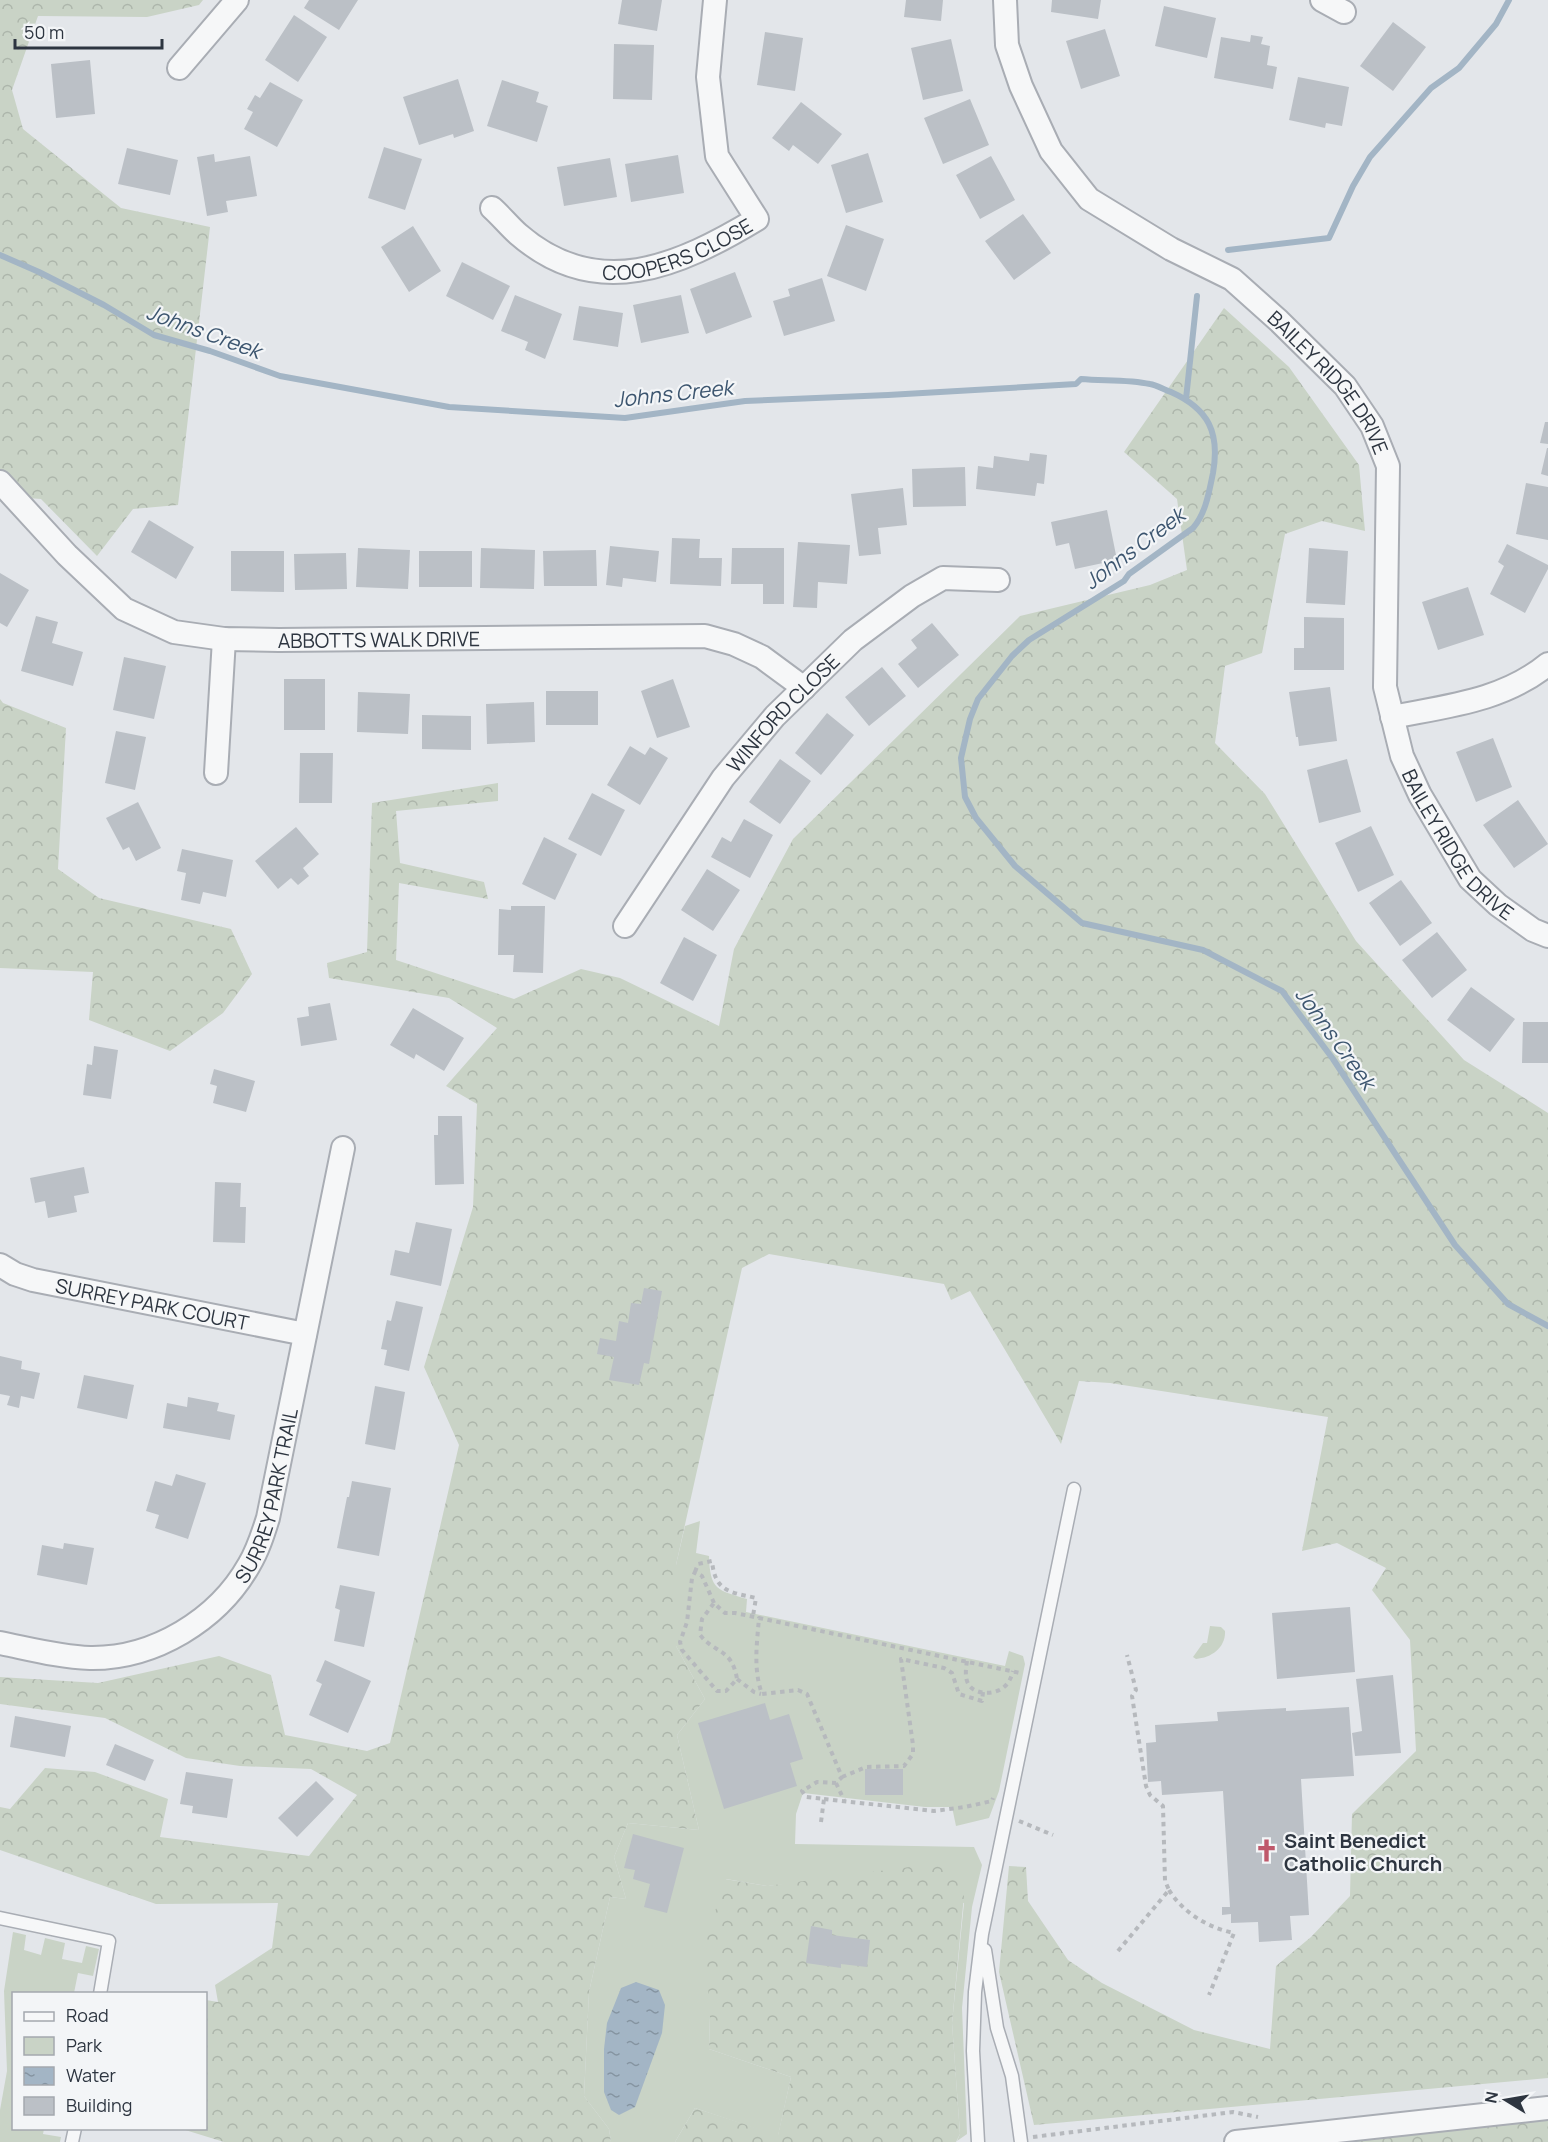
<svg xmlns="http://www.w3.org/2000/svg" width="1548" height="2142" font-family="Manrope,sans-serif">
<style>
.green{fill:#c9d3c6}
.forest{fill:url(#forest-crowns)}
.water{fill:url(#water-ripples)}
.lines{fill:none;stroke-linecap:round;stroke-linejoin:round}
.stream{stroke:#a3b5c5;stroke-width:6}
.building{fill:#bbc0c6}
.service-casing{stroke:#a9adb4;stroke-width:15}
.minor-casing{stroke:#a9adb4;stroke-width:26}
.path{stroke:#b6b9bd;stroke-width:4;stroke-dasharray:4.5 4.5;stroke-linecap:butt}
.service{stroke:#f6f7f8;stroke-width:12}
.minor{stroke:#f6f7f8;stroke-width:22}
.labels{text-anchor:middle;dominant-baseline:central;stroke-width:4.5;stroke-linejoin:round;paint-order:stroke}
.street-label{font-size:20px;fill:#2d3540;stroke:#f3f5f7}
.poi-label{font-size:20px;font-weight:bold;fill:#2d3540;stroke:#f3f5f7;text-anchor:start}
.water-label{font-size:21px;font-style:italic;fill:#3c556f;stroke:#f3f5f7}
</style>
<defs>
<pattern id="forest-crowns" width="20" height="18" patternUnits="userSpaceOnUse" patternTransform="scale(1.5)"><rect width="20" height="18" fill="#c9d3c6"/><path d="M2 6a3 3 0 1 1 6 0M12 15a3 3 0 1 1 6 0" fill="none" stroke="#adb6ab"/></pattern>
<pattern id="water-ripples" width="26" height="14" patternUnits="userSpaceOnUse" patternTransform="scale(1.5)"><rect width="26" height="14" fill="#a3b5c5"/><path d="M2 4q2-2 4 0t4 0M15 11q2-2 4 0t4 0" fill="none" stroke="#8594a1"/></pattern>
</defs>
<rect width="100%" height="100%" fill="#e3e6ea"/>
<!-- green -->
<path class="green" d="M700,1521L696,1553L709,1556C710,1590 717,1590 747,1599L746,1612L1005,1666L1009,1651L1023,1656L1025,1664L999,1791L989,1818L956,1826L952,1807H925L803,1793L796,1814L795,1844L974,1847L982,1865L972,1907L962,2008L967,2134L957,2141L960,2134L952,2023L964,1903L809,1882L767,1886L726,1879L710,2015L709,2049L791,2077L778,2136L695,2108L675,2142H611L609,2129L584,2096L589,1992L610,1897L626,1899L614,1857L628,1823L699,1830L677,1735L705,1699L676,1646V1565L685,1526Z
M1210,1626L1221,1627L1225,1631C1226,1647 1212,1658 1196,1659L1193,1657L1203,1643H1207Z
M13,1932L26,1935L24,1950L41,1955L45,1938L65,1943L62,1959L82,1963L86,1946L99,1949L93,1976L78,1973L74,1993L14,1994V2128L44,2129L43,2134L61,2137L60,2142H0V2110L7,2071L4,1991Z"/>
<!-- forest -->
<path class="forest" d="M0,0H203L199,5L147,17L38,16L12,90L23,129L121,208L210,227L178,505L133,509L97,556L41,499L0,496Z
M1224,308L1289,367L1359,465L1365,531L1322,521L1285,534L1262,653L1225,666L1215,743L1265,794L1356,941L1464,1060L1548,1113V2078L1034,2125L999,1972L1009,1866L1026,1867L1028,1901L1068,1960L1102,1983L1194,2030L1270,2049L1276,1966L1311,1937L1350,1896L1352,1814L1416,1751L1410,1640L1372,1590L1386,1568L1337,1543L1302,1551L1328,1417L1110,1383L1079,1381L1061,1444L970,1291L951,1300L944,1284L769,1254L742,1268L676,1565V1646L705,1699L677,1735L699,1830L628,1823L614,1857L626,1899L610,1897L589,1992L584,2096L609,2129L611,2142H224L182,2129L206,2128V2000L218,2002L215,1985L272,1948L278,1903L156,1904L0,1850V1807L10,1809L45,1768L95,1772L168,1799L160,1837L309,1856L357,1795L311,1769L240,1766L186,1758L105,1718L0,1704V1677L98,1683L219,1656L271,1675L285,1735L367,1751L390,1743L459,1445L424,1367L473,1207L477,1104L446,1086L497,1028L449,998L329,978L327,963L367,952L372,803L498,783V801L396,811L400,863L484,882L488,899L399,883L396,960L514,999L581,969L620,978L719,1026L734,949L793,839L1020,616L1150,585L1187,570L1177,499L1124,452Z
M0,699L3,703L66,728L58,869L99,898L231,929L252,974L223,1013L170,1051L89,1020L93,972L0,968Z
M932,1864L966,1874L952,2023L960,2134L956,2142H675L695,2108L778,2135L791,2077L709,2049L710,2015L705,1944L725,1879L767,1886Z
M1548,2119V2142H1333Z"/>
<!-- water -->
<path class="water" d="M636,1982L659,1990L665,2005L662,2033L635,2107L619,2115L611,2110L604,2092V2049L607,2023L621,1988Z"/>
<g class="lines">
<!-- stream -->
<path class="stream" d="M1228,250L1329,238L1353,186L1370,157L1431,88L1459,68L1496,24L1509,0
M0,255L39,272L104,305L154,335L210,351L280,376L449,407L625,418L745,401L888,395L1076,384L1081,379C1103,381 1128,379 1150,384C1157,385 1164,390 1171,392C1209,409 1220,433 1213,473C1209,492 1206,513 1193,528L1129,574L1124,581L1029,640L1012,656L978,699L970,719L961,758L965,797L976,818L1015,866L1082,923L1203,950L1282,991L1333,1059L1455,1245L1508,1304L1548,1326
M1186,399L1197,296"/>
</g>
<!-- building -->
<path class="building" d="M309,0H358L339,30L304,8Z
M622,0H662L657,31L618,24Z
M906,0H943L941,21L904,17Z
M1052,0H1101L1098,19L1051,12Z
M1164,6L1216,18L1207,58L1155,46Z
M294,15L327,37L298,82L265,60Z
M1393,22L1426,47L1393,91L1360,66Z
M1105,29L1120,76L1081,89L1066,41Z
M765,32L803,38L795,91L757,85Z
M1251,35L1263,37L1261,44L1270,46L1267,65L1277,67L1273,89L1214,78L1221,37L1250,42Z
M951,39L963,91L923,100L911,48Z
M614,44L654,45L652,100L613,99Z
M90,60L95,114L56,118L51,64Z
M1298,77L1349,87L1342,126L1326,123L1325,128L1289,120Z
M458,79L474,131L454,138L453,134L419,145L403,97Z
M502,80L539,92L536,102L548,106L537,142L487,126Z
M270,82L303,100L277,147L244,129L253,112L247,109L255,95L260,98Z
M970,99L989,145L943,164L924,118Z
M801,102L842,134L818,164L793,145L789,151L772,138Z
M384,147L422,159L405,210L368,198Z
M127,148L178,160L170,195L118,184Z
M868,153L883,202L846,213L831,165Z
M214,154L215,162L250,156L257,196L226,201L228,212L207,216L197,157Z
M678,155L684,193L631,202L625,164Z
M991,156L1015,200L980,219L956,175Z
M610,158L617,197L564,206L557,167Z
M1023,214L1051,253L1014,280L985,241Z
M846,225L884,239L866,291L827,276Z
M413,226L441,271L409,292L381,247Z
M462,262L510,286L493,320L446,296Z
M735,272L752,317L706,334L690,289Z
M822,278L835,321L784,336L773,301L790,296L788,289Z
M515,295L562,314L545,359L525,350L528,342L501,331Z
M681,295L689,333L641,343L633,305Z
M579,306L623,313L618,347L573,340Z
M1545,422H1548V444L1540,443Z
M1547,448H1548V476L1541,474Z
M1030,453L1047,455L1044,484L1037,483L1035,496L976,489L978,466L993,468L994,456L1029,461Z
M965,467L966,506L913,507L912,469Z
M1526,483L1548,487V540L1516,534Z
M903,488L907,525L878,528L881,554L859,556L851,494Z
M1107,510L1117,560L1075,569L1069,543L1056,546L1051,522Z
M149,520L194,547L176,579L131,552Z
M672,538L700,539L699,558H722L721,586L670,584Z
M798,542L850,545L847,584L818,582L817,608L793,607Z
M1507,544L1548,565V569L1525,613L1490,594L1504,566L1498,562Z
M610,546L659,551L656,582L623,578L622,587L606,585Z
M358,548L410,550L408,589L356,587Z
M481,548L535,550L534,589L480,588Z
M732,548H784V604H763V584H731Z
M1309,548L1348,551L1345,605L1306,603Z
M596,550L597,586H544L543,551Z
M231,551H284V592L231,591Z
M419,551H472V587H419Z
M346,553L347,589L295,590L294,554Z
M0,573L29,590L7,627L0,623Z
M1468,587L1484,635L1438,650L1422,602Z
M36,616L58,622L52,643L83,652L73,686L21,671Z
M1304,617L1344,618V670H1294V648H1304Z
M932,623L959,655L918,688L898,664L917,648L911,640Z
M124,657L166,666L154,719L113,710Z
M882,667L906,696L869,726L845,697Z
M284,679H325V730H284Z
M673,679L690,727L657,738L641,691Z
M1330,687L1337,741L1299,746L1298,737H1296L1289,692Z
M546,691H598V725H546Z
M358,692L410,694L408,734L357,732Z
M534,702L535,742L487,744L486,704Z
M827,713L854,735L821,775L795,753Z
M422,715L471,716V750L422,749Z
M116,731L146,737L135,790L105,783Z
M1493,738L1512,787L1476,802L1456,752Z
M630,746L645,755L650,747L668,758L640,805L607,785Z
M300,753H333L332,803H299Z
M780,759L811,781L780,824L749,802Z
M1347,759L1361,812L1319,823L1307,770Z
M592,793L625,810L601,856L568,839Z
M1518,800L1548,844L1514,868L1483,825Z
M138,802L161,848L136,861L129,847L123,850L106,818Z
M744,819L773,835L750,878L711,857L722,837L731,842Z
M1371,826L1394,875L1358,892L1335,843Z
M296,827L319,854L303,868L309,876L298,885L291,878L278,889L255,861Z
M544,837L577,854L555,900L522,884Z
M182,849L233,860L226,897L203,892L200,904L181,900L186,873L177,871Z
M707,869L740,890L713,931L681,910Z
M1401,880L1432,923L1400,946L1369,903Z
M511,906H545L543,973L513,972L514,955H498L499,909L511,910Z
M1437,932L1467,970L1432,998L1402,960Z
M684,937L717,955L693,1001L660,983Z
M1471,987L1515,1019L1490,1052L1447,1020Z
M330,1003L337,1040L301,1046L297,1018L309,1016L308,1007Z
M413,1008L464,1038L444,1071L416,1054L414,1059L390,1045Z
M1523,1022H1548V1063H1522Z
M94,1046L118,1050L111,1099L83,1095L87,1064L92,1065Z
M214,1069L255,1081L246,1112L213,1103L217,1086L210,1084Z
M438,1116H462L464,1184L435,1185L434,1135H438Z
M84,1167L89,1193L74,1196L77,1212L48,1218L45,1201L35,1203L30,1178Z
M215,1182L241,1183L240,1207H246L245,1243L213,1242Z
M416,1222L452,1229L441,1286L390,1275L395,1250L409,1253Z
M644,1288L662,1291L649,1364L644,1363L639,1385L609,1380L614,1357L597,1354L600,1338L616,1341L619,1321L628,1323L631,1303L641,1304Z
M396,1301L423,1307L409,1371L384,1365L387,1350L381,1349L387,1320L391,1321Z
M0,1356L22,1361L21,1369L40,1373L34,1399L21,1396L19,1408L7,1405L10,1396L0,1394Z
M84,1375L134,1385L127,1419L77,1408Z
M375,1386L405,1392L395,1450L365,1444Z
M188,1397L219,1403L217,1411L235,1415L230,1440L163,1428L167,1403L187,1407Z
M176,1474L206,1483L188,1539L155,1528L159,1515L146,1511L155,1481L172,1486Z
M352,1481L391,1488L379,1556L337,1548L347,1497H349Z
M64,1543L94,1548L87,1585L37,1575L42,1545L63,1549Z
M340,1585L375,1592L364,1647L334,1641L340,1610L335,1608Z
M1350,1607L1355,1672L1277,1679L1272,1613Z
M325,1660L371,1681L348,1733L309,1715L322,1684L316,1681Z
M1393,1675L1401,1753L1355,1756L1352,1733L1362,1731L1356,1679Z
M765,1703L770,1720L789,1714L803,1759L790,1763L797,1786L724,1809L698,1723Z
M1349,1707L1354,1776L1301,1779L1309,1915L1290,1916L1292,1940L1259,1942L1258,1922L1231,1923V1914L1222,1915V1907H1230L1223,1791L1162,1795L1161,1781L1148,1782L1146,1743L1156,1742L1155,1725L1218,1721L1217,1712L1286,1708V1711Z
M15,1716L71,1726L65,1757L10,1747Z
M115,1744L154,1760L145,1781L106,1765Z
M865,1769H903V1795H865Z
M186,1772L233,1779L227,1818L192,1813L193,1806L180,1804Z
M316,1781L334,1799L297,1837L278,1818Z
M633,1834L684,1848L667,1913L644,1907L650,1884L633,1879L635,1870L624,1868Z
M811,1926L832,1930V1935L870,1940L867,1967L841,1964V1968L806,1963Z"/>
<g class="lines">
<defs>
<path id="service" d="M0,1918L109,1941L100,1994
M985,1950L997,2028L1012,2076L1021,2142
M72,2142L75,2128
M978,2142L973,2051L975,1992L982,1934L1074,1489"/>
<g id="minor">
<path id="s1" d="M1005,0L1007,45L1021,86L1051,151L1089,199L1171,249L1232,279L1279,321L1345,386L1372,426L1388,466L1385,687L1402,756L1420,795L1470,879L1498,905L1533,930L1548,936"/>
<path d="M1322,0L1344,12"/>
<path d="M179,68L237,0"/>
<path id="s2" d="M492,208C501,216 509,226 518,234C597,303 679,266 757,219L717,156L708,77L715,0"/>
<path id="s3" d="M0,482L67,555L124,609L174,632L224,639L279,640L705,636L734,644L762,657L804,688"/>
<path d="M1392,717C1447,706 1503,701 1548,664"/>
<path d="M216,773L224,639"/>
<path id="s4" d="M625,926L723,778L775,716L853,640L912,596L943,578L998,580"/>
<path id="s5" d="M0,1265L15,1274L33,1280L305,1334"/>
<path id="s6" d="M0,1643C30,1649 60,1657 90,1658C154,1659 218,1620 249,1565C258,1550 263,1534 268,1518L343,1148"/>
<path d="M1236,2142L1548,2108"/>
</g>
</defs>
<!-- service casing -->
<use href="#service" class="service-casing"/>
<!-- minor casing -->
<use href="#minor" class="minor-casing"/>
<!-- path -->
<path class="path" d="M695,1572L698,1564L712,1561C715,1592 730,1592 756,1598L753,1616
M714,1603L702,1576L695,1572L692,1578L687,1622L680,1642L682,1650L717,1691H726L737,1679C732,1648 715,1654 700,1635L702,1619L714,1603L725,1613H735L759,1618
M967,1661C966,1668 965,1674 967,1681C971,1695 994,1696 1004,1687C1009,1683 1011,1678 1013,1671
M737,1679L754,1692L761,1694
M842,1777L866,1767L904,1766L913,1754V1745L901,1659L944,1668L952,1673L959,1694L982,1701L983,1692
M836,1783L844,1800
M824,1799L934,1811L965,1807L992,1801L993,1798
M1019,1821L1053,1835
M821,1822L824,1799L806,1797L802,1791L817,1782L836,1783L842,1777L807,1694L798,1690L762,1694C753,1669 757,1643 759,1618L1020,1673
M1169,1890C1183,1913 1209,1928 1234,1933L1209,1995
M1118,1951L1169,1890L1165,1881L1163,1806L1150,1795L1146,1786L1132,1696L1136,1690L1127,1655
M1033,2137L1233,2112L1258,2117"/>
<!-- service -->
<use href="#service" class="service"/>
<!-- minor -->
<use href="#minor" class="minor"/>
</g>
<!-- icons -->
<defs>
<symbol id="church-bare" viewBox="-9 -9 18 18"><path d="M-1.2-6h2.4v3.5h3.3v2.4h-3.3V6h-2.4V-.1h-3.3v-2.4h3.3Z" fill="#bf586b" stroke="#f3f5f7" stroke-width="2.5" paint-order="stroke"/></symbol>
</defs>
<g fill-rule="evenodd">
<use href="#church-bare" x="1250" y="1834" width="33" height="33"/>
</g>
<g class="labels">
<!-- street labels -->
<g class="street-label">
<text stroke="none"><textPath href="#s2" startOffset="210">COOPERS CLOSE</textPath></text>
<text stroke="none"><textPath href="#s1" startOffset="528">BAILEY RIDGE DRIVE</textPath></text>
<text stroke="none"><textPath href="#s3" startOffset="438">ABBOTTS WALK DRIVE</textPath></text>
<text stroke="none"><textPath href="#s4" startOffset="266">WINFORD CLOSE</textPath></text>
<text stroke="none"><textPath href="#s1" startOffset="1030">BAILEY RIDGE DRIVE</textPath></text>
<text stroke="none"><textPath href="#s5" startOffset="158">SURREY PARK COURT</textPath></text>
<text stroke="none"><textPath href="#s6" startOffset="356">SURREY PARK TRAIL</textPath></text>
</g>
<!-- poi labels -->
<g class="poi-label">
<text x="1284" y="1840">Saint Benedict<tspan x="1284" dy="23">Catholic Church</tspan></text>
</g>
<!-- water labels -->
<g class="water-label">
<text transform="translate(204 331) rotate(20)">Johns Creek</text>
<text transform="translate(673 393) rotate(-6)">Johns Creek</text>
<text transform="translate(1134 548) rotate(-37)">Johns Creek</text>
<text transform="translate(1336 1038) rotate(54)">Johns Creek</text>
</g>
</g>
<!-- legend -->
<rect x="12" y="1992" width="195" height="138" fill="#f3f5f7" stroke="#a4a8ae" stroke-width="1.5"/>
<rect x="24" y="2012" width="30" height="9" fill="#f6f7f8" stroke="#a4a8ae" stroke-width="1.5"/>
<text x="66" y="2022" font-size="18" fill="#2d3540">Road</text>
<rect x="24" y="2037" width="30" height="18" fill="#c9d3c6" stroke="#a4a8ae" stroke-width="1.5"/>
<text x="66" y="2052" font-size="18" fill="#2d3540">Park</text>
<rect x="24" y="2067" width="30" height="18" fill="url(#water-ripples)" stroke="#a4a8ae" stroke-width="1.5"/>
<text x="66" y="2082" font-size="18" fill="#2d3540">Water</text>
<rect x="24" y="2097" width="30" height="18" fill="#bbc0c6" stroke="#a4a8ae" stroke-width="1.5"/>
<text x="66" y="2112" font-size="18" fill="#2d3540">Building</text>
<!-- north arrow -->
<g transform="translate(1506 2100) rotate(281)" stroke="#f3f5f7" stroke-width="4.5" paint-order="stroke">
<path d="M0-4.5L10 22L0 15L-10 22Z" fill="#2d3540"/>
<text y="-9" font-size="16" font-weight="bold" text-anchor="middle" fill="#2d3540">N</text>
</g>
<!-- scale -->
<path d="M15 39v9h147v-9" fill="none" stroke="#2d3540" stroke-width="3"/>
<text x="24" y="39" font-size="18" fill="#2d3540" stroke="#f3f5f7" stroke-width="4.5" paint-order="stroke">50 m</text>
</svg>
